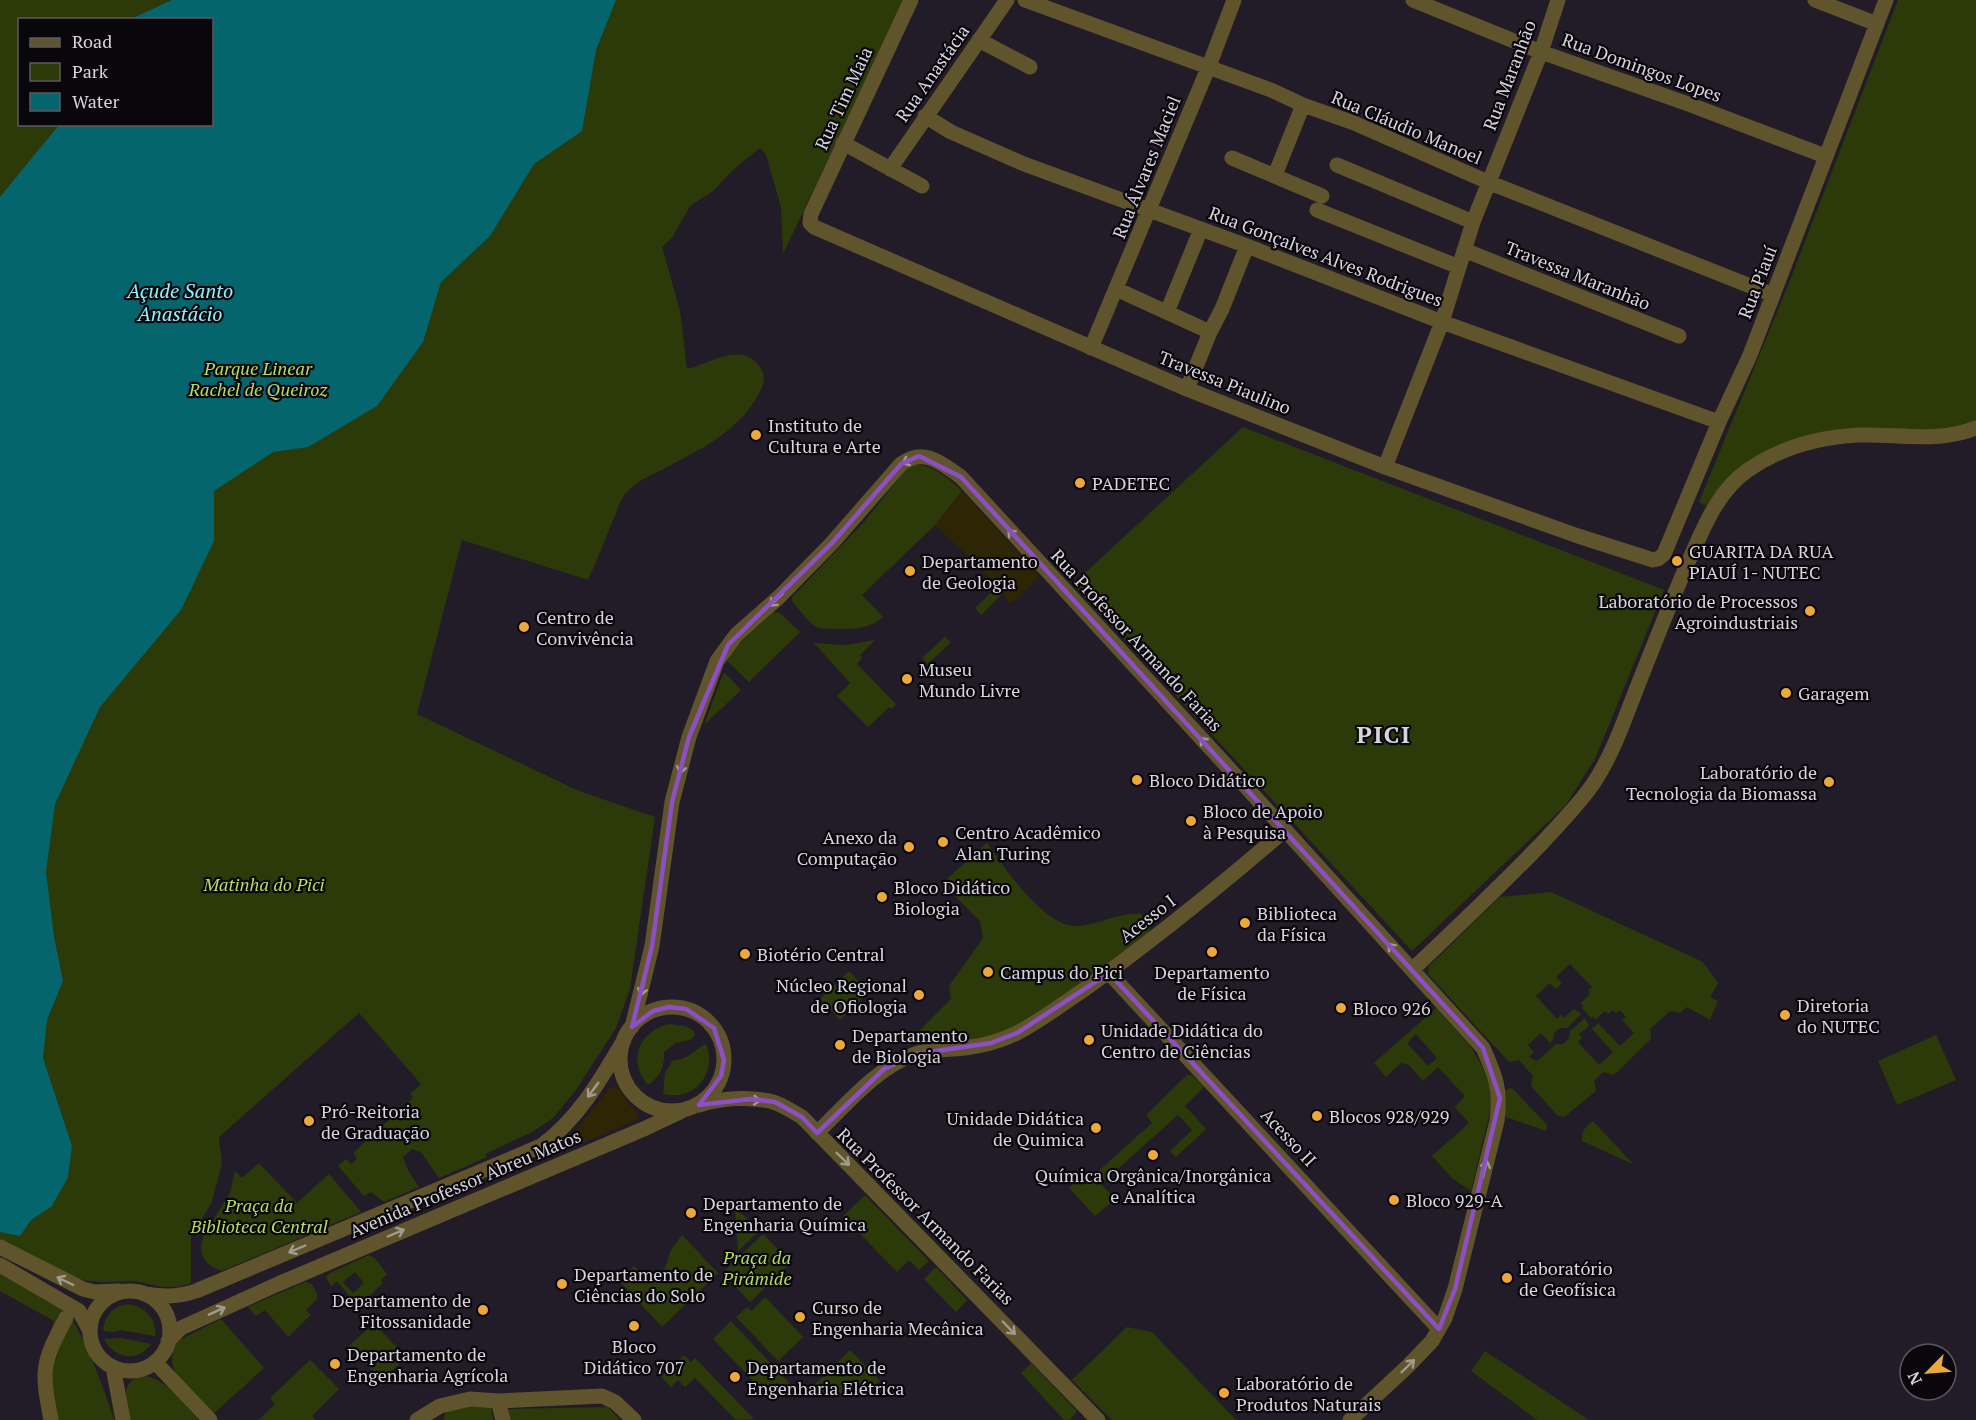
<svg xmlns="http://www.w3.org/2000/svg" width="1976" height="1420" font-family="'PT Serif',serif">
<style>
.green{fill:#2c3a0a;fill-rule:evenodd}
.sand{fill:#2d2504}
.water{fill:#04656c}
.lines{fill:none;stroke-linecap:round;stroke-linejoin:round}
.minor{stroke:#60542d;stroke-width:15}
.oneway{stroke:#a29a8e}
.marked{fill:none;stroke:#8e4ec5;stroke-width:4.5;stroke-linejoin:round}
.poi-dot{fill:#eca93a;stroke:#0a070c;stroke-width:2}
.labels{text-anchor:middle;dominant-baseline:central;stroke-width:4.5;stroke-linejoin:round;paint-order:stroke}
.street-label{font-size:18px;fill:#d8d4dd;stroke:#0a070c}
.park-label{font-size:18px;font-style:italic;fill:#b5de62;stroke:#0a070c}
.poi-label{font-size:18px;fill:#d8d4dd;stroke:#0a070c;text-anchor:start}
.water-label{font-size:20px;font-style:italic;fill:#8ef3fc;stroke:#0a070c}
.district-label{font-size:24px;font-weight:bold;letter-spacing:1.5px;fill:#d8d4dd;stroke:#0a070c}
</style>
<rect width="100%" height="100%" fill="#221c28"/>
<!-- green -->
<path class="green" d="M0,0H904L783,254L781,207L766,155L760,148L733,170L713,191L690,206L672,238L662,247L680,311L687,369C710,364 740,341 759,366C767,376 764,385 758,395C739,431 700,450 665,468C652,475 637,480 627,492C620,499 617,511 613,520C605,540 597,560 588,580L462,540L417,714L579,791L655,817L630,989L616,1028L576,1090L553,1118L532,1132L485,1154L487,1157L439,1178L421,1152L412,1149L403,1157L408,1170L419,1187L384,1202L371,1192L364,1196L338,1166L346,1159L351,1164L357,1159L353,1153L413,1098L410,1094L421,1084L359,1013L219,1137L222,1164L211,1204L191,1236V1283L177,1287H162L135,1281L104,1282L88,1281L73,1277L24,1254L0,1240ZM20,20H212V124H20Z
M1898,0H1976V422L1948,431L1832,432L1718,489L1706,506L1699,502L1789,283Z
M1243,427L1664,590L1595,759L1565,806L1412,951L1073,584Z
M910,464C933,464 946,476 962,491L935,525L862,595L883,617C868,630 852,629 833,629C829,628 823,629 819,628C811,626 798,608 792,601V597L864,522Z
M997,587L1003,593L981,615L975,608Z
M774,612L780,613L800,632L749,682L727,661C739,638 755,628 774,612Z
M945,637L951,642L928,664L922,658Z
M875,640L860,655L862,658L857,664L896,704L892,709L890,707L887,709L868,727L837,696L850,683L814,643L846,645Z
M725,673L741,690L704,725L723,674Z
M987,843C1004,867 1044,927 1077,926C1099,925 1119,912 1141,914L1150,924L1149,937L1018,1026L981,1039L926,1045L916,1034L951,999L949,986L983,938L980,921L942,883Z
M1551,892L1703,962L1718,983L1710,997L1718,1001L1710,1020L1687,1007L1680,1013L1670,1011L1650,1029L1651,1039L1614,1075L1603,1072L1594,1081L1596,1091L1564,1117L1558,1116L1531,1086L1533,1076L1519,1060L1509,1062L1428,974L1429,966L1500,897ZM1570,964L1592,987L1588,991L1590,994L1581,1003L1583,1006L1582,1008L1591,1018L1593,1016L1595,1020L1605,1011L1608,1014L1612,1010L1616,1013L1620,1010L1626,1017L1622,1020L1634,1033L1620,1046L1598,1023L1592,1029L1613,1052L1599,1065L1578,1042L1582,1038L1579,1034L1589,1026L1585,1018L1570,1031L1569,1038L1563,1044H1556L1537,1061L1529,1057L1534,1052L1528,1045L1541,1033L1550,1043L1553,1040L1554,1033L1560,1028H1567L1581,1014L1574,1009L1564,1018L1561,1015L1557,1019L1536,996L1550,983L1556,989L1562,983L1556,977Z
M849,971L869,992L840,1020L820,999Z
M1436,1008L1471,1047L1481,1064L1491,1087L1492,1103L1471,1191L1453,1179L1432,1156L1469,1123L1455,1107L1465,1096L1438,1067L1423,1081L1409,1065L1401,1063L1386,1077L1374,1063ZM1416,1034L1437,1058L1428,1066L1407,1043Z
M669,1024L685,1026L694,1031L695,1035L692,1039L676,1043L664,1052C665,1066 660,1077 648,1085C627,1061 639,1031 669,1024Z
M1936,1035L1956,1080L1897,1105L1878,1061Z
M706,1044C718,1073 694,1102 663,1094L665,1073L673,1060C689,1060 693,1050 706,1044Z
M1187,1075H1192L1204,1087L1185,1106L1206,1129L1176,1157L1170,1151L1192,1130L1178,1115L1101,1184L1115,1199L1095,1216L1069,1188L1087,1171L1093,1176L1152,1123L1146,1115Z
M1510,1088L1513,1089L1547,1125L1546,1131L1506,1117L1504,1115L1505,1091Z
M1593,1121L1633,1164L1582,1141C1581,1130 1586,1127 1593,1121Z
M259,1163L297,1203L329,1174L361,1212L222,1271C205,1266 196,1253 204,1235L230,1193L235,1171L242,1178Z
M865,1195L929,1261L919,1270L909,1260L897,1272L843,1216Z
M735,1207L759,1231L738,1251Z
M763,1234L791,1263L750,1302L722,1273Z
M682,1235L718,1273L662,1327L619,1281L634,1266L650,1282L665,1268L671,1250Z
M369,1255L375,1258L387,1274L381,1280L383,1283L358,1307L337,1281L331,1286L326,1277L330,1273ZM355,1272L364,1283L353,1293L343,1282Z
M936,1267L967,1300L956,1312L924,1279Z
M0,1273C23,1285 48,1297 67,1314C82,1328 108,1398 114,1420H45L37,1374L54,1321L0,1291Z
M305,1282L312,1284L317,1294V1299L306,1310L311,1315L288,1337L265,1310L256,1316L248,1307Z
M765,1297L803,1337L778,1361L736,1317L747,1307L751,1311Z
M128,1304C145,1307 157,1318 155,1336L121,1330L113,1332L103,1331C105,1315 113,1306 128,1304Z
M221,1319L264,1368L212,1415C195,1396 156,1368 179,1340Z
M731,1321L790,1384L772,1401L713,1339Z
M374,1323L406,1357L382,1381L349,1346Z
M1127,1327L1152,1332L1236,1420H1112L1072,1380Z
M122,1338L151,1344C138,1363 114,1359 104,1339Z
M850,1350L880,1381L867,1394L815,1393L810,1389Z
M1485,1351L1589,1420H1537L1471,1371Z
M684,1355L691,1362L695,1358L754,1419L736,1420L695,1378L685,1387L678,1380L671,1387L661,1377Z
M310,1360L339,1389L312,1416L315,1420H259L275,1404L270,1398Z
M1031,1363L1077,1411L1070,1420H1064L1021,1373Z
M139,1376C164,1374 183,1403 199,1420H129C126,1402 119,1386 139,1376Z
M469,1404L491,1407L493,1420H443L447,1409Z
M608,1407L620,1420H507V1409Z"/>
<!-- sand -->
<path class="sand" d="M962,491L1037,573V579L1012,603H1009L1003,592L980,568L935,525Z
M615,1086L618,1087L627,1102L638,1113L637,1120L585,1142L578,1141L575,1135L577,1129L609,1089Z"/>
<!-- water -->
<path class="water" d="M172,0H616L596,50L582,131L534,164L490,236L441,282L423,342L377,406L308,447L273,452L214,491V541L181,610L100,707L55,804L46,872L54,937L63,981L47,1020L43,1058L72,1146L68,1177L52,1206L31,1220L20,1236L0,1232V197L59,125L212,124V20L131,19Z"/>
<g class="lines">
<!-- minor -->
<path class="minor" d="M911,0L811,214L810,223L814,227L1187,389L1385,467L1578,536L1653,560L1658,559L1664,554L1719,422L1750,355L1886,0
M1025,0L1271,90L1303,105L1354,123L1488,182L1773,295
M1413,0L1541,52L1691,105L1825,156
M1815,0L1877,24
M979,40L1030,67
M925,116L951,132L1024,164L1247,246L1442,322L1719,422
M843,143L922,186
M1232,158L1322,196
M1337,165L1473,222
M890,169L1007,0
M1275,175L1303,105
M1317,210L1459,267
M1464,250L1679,336
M1116,289L1210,332
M1167,312L1201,229
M1091,348L1209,66L1234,0
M1187,389L1210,332L1222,309L1247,246
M1385,467L1442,322L1473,222L1541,52L1558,0
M1412,970C1456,928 1500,887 1542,843C1560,823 1580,804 1595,781C1613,753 1624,721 1636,690C1654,645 1671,600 1691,556C1705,524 1719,490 1748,470C1781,447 1820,437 1859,435C1899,434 1938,443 1976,428
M1109,973L1439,1329
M620 1059a52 52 0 1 1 104 0a52 52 0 1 1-104 0Z
M632,1027L652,946L672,802L689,737L717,661L736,635L778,598L832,543L901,464C924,447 941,463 961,477L1246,787L1483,1048C1496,1077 1501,1089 1497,1121L1455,1289L1445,1318L1432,1341L1408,1366L1350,1420
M699,1105C721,1098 750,1096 773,1102C783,1105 793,1112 802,1117L1098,1420
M817,1133C845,1106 877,1067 915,1054C931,1049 948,1050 965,1048C983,1046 1001,1041 1017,1033C1040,1021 1061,1005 1082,991C1150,943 1215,890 1278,836
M0,1247L83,1289L95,1292L119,1291
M0,1265L79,1311L90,1331
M90 1331a40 40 0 1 1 80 0a40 40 0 1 1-80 0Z
M145,1294C164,1297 178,1297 196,1291L541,1146C578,1119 601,1079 624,1040
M168,1341L181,1328L278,1284L646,1128L682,1111
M155,1362L210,1420
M113,1367L123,1420
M498,1401L503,1420
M51,1420C41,1369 42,1363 66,1318
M417,1420L440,1406L470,1399L498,1401L602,1396L615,1402L634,1420"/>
</g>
<!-- one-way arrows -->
<defs><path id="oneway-shaft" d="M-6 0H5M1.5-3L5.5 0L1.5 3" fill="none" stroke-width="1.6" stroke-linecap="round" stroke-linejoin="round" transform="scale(1.5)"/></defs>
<g class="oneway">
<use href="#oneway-shaft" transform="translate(910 460) rotate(156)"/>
<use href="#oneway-shaft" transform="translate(1014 536) rotate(-132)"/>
<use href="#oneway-shaft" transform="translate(776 600) rotate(137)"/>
<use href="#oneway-shaft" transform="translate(1206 744) rotate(-133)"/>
<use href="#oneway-shaft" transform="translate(682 765) rotate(104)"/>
<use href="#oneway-shaft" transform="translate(1394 950) rotate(-132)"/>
<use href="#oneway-shaft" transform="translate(643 987) rotate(104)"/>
<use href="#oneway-shaft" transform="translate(593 1090) rotate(126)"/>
<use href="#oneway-shaft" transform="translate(752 1100) rotate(4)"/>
<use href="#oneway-shaft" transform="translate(843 1159) rotate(44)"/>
<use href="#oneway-shaft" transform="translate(1485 1169) rotate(-76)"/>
<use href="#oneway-shaft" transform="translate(396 1233) rotate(-23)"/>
<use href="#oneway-shaft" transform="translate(297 1249) rotate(157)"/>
<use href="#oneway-shaft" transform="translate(65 1281) rotate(-154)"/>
<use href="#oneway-shaft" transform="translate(217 1311) rotate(-24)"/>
<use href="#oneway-shaft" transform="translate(1009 1328) rotate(46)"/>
<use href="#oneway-shaft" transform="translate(1408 1366) rotate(-44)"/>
</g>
<!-- marked area -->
<path class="marked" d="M919,456L961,477L1483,1048L1500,1098L1455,1289L1439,1329L1109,973L1017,1033L991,1043L916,1054L884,1069L817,1133L802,1117L775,1102L751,1099L699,1105L721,1076L724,1060L714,1028L686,1009L669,1007L653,1011L632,1027L652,946L672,802L689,737L728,645L832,543L901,464Z"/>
<!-- markers -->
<g class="poi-dot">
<circle cx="756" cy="435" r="6"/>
<circle cx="1080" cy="483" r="6"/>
<circle cx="1677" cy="561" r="6"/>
<circle cx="910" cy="571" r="6"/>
<circle cx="1810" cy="611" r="6"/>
<circle cx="524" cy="627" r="6"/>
<circle cx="907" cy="679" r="6"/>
<circle cx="1786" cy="693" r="6"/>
<circle cx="1137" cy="780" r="6"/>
<circle cx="1829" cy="782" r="6"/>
<circle cx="1191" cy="821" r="6"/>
<circle cx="943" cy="842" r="6"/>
<circle cx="909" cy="847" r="6"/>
<circle cx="882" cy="897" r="6"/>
<circle cx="1245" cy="923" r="6"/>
<circle cx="1212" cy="952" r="6"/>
<circle cx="745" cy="954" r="6"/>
<circle cx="988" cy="972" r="6"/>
<circle cx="919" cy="995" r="6"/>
<circle cx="1341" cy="1008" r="6"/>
<circle cx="1785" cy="1015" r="6"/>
<circle cx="1089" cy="1040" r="6"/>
<circle cx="840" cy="1045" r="6"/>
<circle cx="1317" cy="1116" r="6"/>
<circle cx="309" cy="1121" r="6"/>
<circle cx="1096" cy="1128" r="6"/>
<circle cx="1153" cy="1155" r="6"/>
<circle cx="1394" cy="1200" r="6"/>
<circle cx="691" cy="1213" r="6"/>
<circle cx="1507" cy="1278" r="6"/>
<circle cx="562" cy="1284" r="6"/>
<circle cx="483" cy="1310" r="6"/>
<circle cx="800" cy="1317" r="6"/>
<circle cx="634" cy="1326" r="6"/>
<circle cx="335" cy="1364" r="6"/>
<circle cx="735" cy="1377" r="6"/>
<circle cx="1224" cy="1393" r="6"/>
</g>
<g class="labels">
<!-- street labels -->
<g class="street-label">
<text transform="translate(1642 67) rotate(20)">Rua Domingos Lopes</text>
<text transform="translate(932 73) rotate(-55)">Rua Anastácia</text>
<text transform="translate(1509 75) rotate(-69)">Rua Maranhão</text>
<text transform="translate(843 98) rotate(-65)">Rua Tim Maia</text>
<text transform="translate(1407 127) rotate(23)">Rua Cláudio Manoel</text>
<text transform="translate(1146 167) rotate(-68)">Rua Álvares Maciel</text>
<text transform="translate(1326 256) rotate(21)">Rua Gonçalves Alves Rodrigues</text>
<text transform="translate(1578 275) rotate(22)">Travessa Maranhão</text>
<text transform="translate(1757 282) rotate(-69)">Rua Piauí</text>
<text transform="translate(1225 382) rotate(22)">Travessa Piaulino</text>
<text transform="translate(1137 640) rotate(47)">Rua Professor Armando Farias</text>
<text transform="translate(1147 918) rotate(-38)">Acesso I</text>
<text transform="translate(1289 1137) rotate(47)">Acesso II</text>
<text transform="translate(465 1183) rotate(-23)">Avenida Professor Abreu Matos</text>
<text transform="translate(926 1216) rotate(45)">Rua Professor Armando Farias</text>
</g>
<!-- park labels -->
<g class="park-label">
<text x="258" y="368">Parque Linear<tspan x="258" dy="21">Rachel de Queiroz</tspan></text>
<text x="264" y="884">Matinha do Pici</text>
<text x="259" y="1205">Praça da<tspan x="259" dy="21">Biblioteca Central</tspan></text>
<text x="757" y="1257">Praça da<tspan x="757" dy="21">Pirâmide</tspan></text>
</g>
<!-- poi labels -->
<g class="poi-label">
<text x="768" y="425">Instituto de<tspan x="768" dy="21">Cultura e Arte</tspan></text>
<text x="1092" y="483">PADETEC</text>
<text x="1689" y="551">GUARITA DA RUA<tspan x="1689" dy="21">PIAUÍ 1- NUTEC</tspan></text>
<text x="922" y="561">Departamento<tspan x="922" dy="21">de Geologia</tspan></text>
<text x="1798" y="601" text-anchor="end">Laboratório de Processos<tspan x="1798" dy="21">Agroindustriais</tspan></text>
<text x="536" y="617">Centro de<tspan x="536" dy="21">Convivência</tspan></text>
<text x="919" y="669">Museu<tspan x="919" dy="21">Mundo Livre</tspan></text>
<text x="1798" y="693">Garagem</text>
<text x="1817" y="772" text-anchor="end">Laboratório de<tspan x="1817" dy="21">Tecnologia da Biomassa</tspan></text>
<text x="1149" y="780">Bloco Didático</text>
<text x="1203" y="811">Bloco de Apoio<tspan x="1203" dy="21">à Pesquisa</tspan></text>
<text x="955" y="832">Centro Acadêmico<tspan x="955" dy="21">Alan Turing</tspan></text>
<text x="897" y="837" text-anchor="end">Anexo da<tspan x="897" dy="21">Computação</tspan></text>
<text x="894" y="887">Bloco Didático<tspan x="894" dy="21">Biologia</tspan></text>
<text x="1257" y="913">Biblioteca<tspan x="1257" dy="21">da Física</tspan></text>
<text x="757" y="954">Biotério Central</text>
<text x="1000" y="972">Campus do Pici</text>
<text x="1212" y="972" text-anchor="middle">Departamento<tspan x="1212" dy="21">de Física</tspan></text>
<text x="907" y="985" text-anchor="end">Núcleo Regional<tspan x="907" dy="21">de Ofiologia</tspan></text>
<text x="1797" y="1005">Diretoria<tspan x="1797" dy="21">do NUTEC</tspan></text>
<text x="1353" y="1008">Bloco 926</text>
<text x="1101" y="1030">Unidade Didática do<tspan x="1101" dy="21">Centro de Ciências</tspan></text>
<text x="852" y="1035">Departamento<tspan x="852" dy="21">de Biologia</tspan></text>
<text x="321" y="1111">Pró-Reitoria<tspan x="321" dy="21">de Graduação</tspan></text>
<text x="1329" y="1116">Blocos 928/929</text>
<text x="1084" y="1118" text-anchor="end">Unidade Didática<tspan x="1084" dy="21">de Quimica</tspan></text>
<text x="1153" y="1175" text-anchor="middle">Química Orgânica/Inorgânica<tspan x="1153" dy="21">e Analítica</tspan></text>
<text x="1406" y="1200">Bloco 929-A</text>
<text x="703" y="1203">Departamento de<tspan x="703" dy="21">Engenharia Química</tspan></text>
<text x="1519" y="1268">Laboratório<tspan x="1519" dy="21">de Geofísica</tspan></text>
<text x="574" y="1274">Departamento de<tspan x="574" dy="21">Ciências do Solo</tspan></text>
<text x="471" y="1300" text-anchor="end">Departamento de<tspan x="471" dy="21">Fitossanidade</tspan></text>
<text x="812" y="1307">Curso de<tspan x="812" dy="21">Engenharia Mecânica</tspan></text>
<text x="634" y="1346" text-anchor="middle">Bloco<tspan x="634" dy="21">Didático 707</tspan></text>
<text x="347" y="1354">Departamento de<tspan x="347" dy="21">Engenharia Agrícola</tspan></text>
<text x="747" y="1367">Departamento de<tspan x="747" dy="21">Engenharia Elétrica</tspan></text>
<text x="1236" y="1383">Laboratório de<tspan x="1236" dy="21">Produtos Naturais</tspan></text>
</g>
<!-- water labels -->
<g class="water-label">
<text x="180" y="290">Açude Santo<tspan x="180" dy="23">Anastácio</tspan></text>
</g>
<!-- district labels -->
<g class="district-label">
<text x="1384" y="734">PICI</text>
</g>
</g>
<!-- legend -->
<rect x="18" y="18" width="195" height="108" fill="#0a070c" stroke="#5c5960" stroke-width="1.5"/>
<rect x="30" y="38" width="30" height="9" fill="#60542d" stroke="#5c5960" stroke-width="1.5"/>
<text x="72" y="48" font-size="18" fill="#d8d4dd">Road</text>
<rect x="30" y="63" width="30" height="18" fill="#2c3a0a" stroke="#5c5960" stroke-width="1.5"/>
<text x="72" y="78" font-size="18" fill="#d8d4dd">Park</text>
<rect x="30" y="93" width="30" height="18" fill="#04656c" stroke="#5c5960" stroke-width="1.5"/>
<text x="72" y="108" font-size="18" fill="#d8d4dd">Water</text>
<!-- north arrow -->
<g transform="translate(1928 1372) rotate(245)"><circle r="28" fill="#0a070c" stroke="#5c5960" stroke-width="1.5"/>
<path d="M0-4.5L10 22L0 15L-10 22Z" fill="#eca93a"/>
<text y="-9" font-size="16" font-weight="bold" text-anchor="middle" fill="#d8d4dd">N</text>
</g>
</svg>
